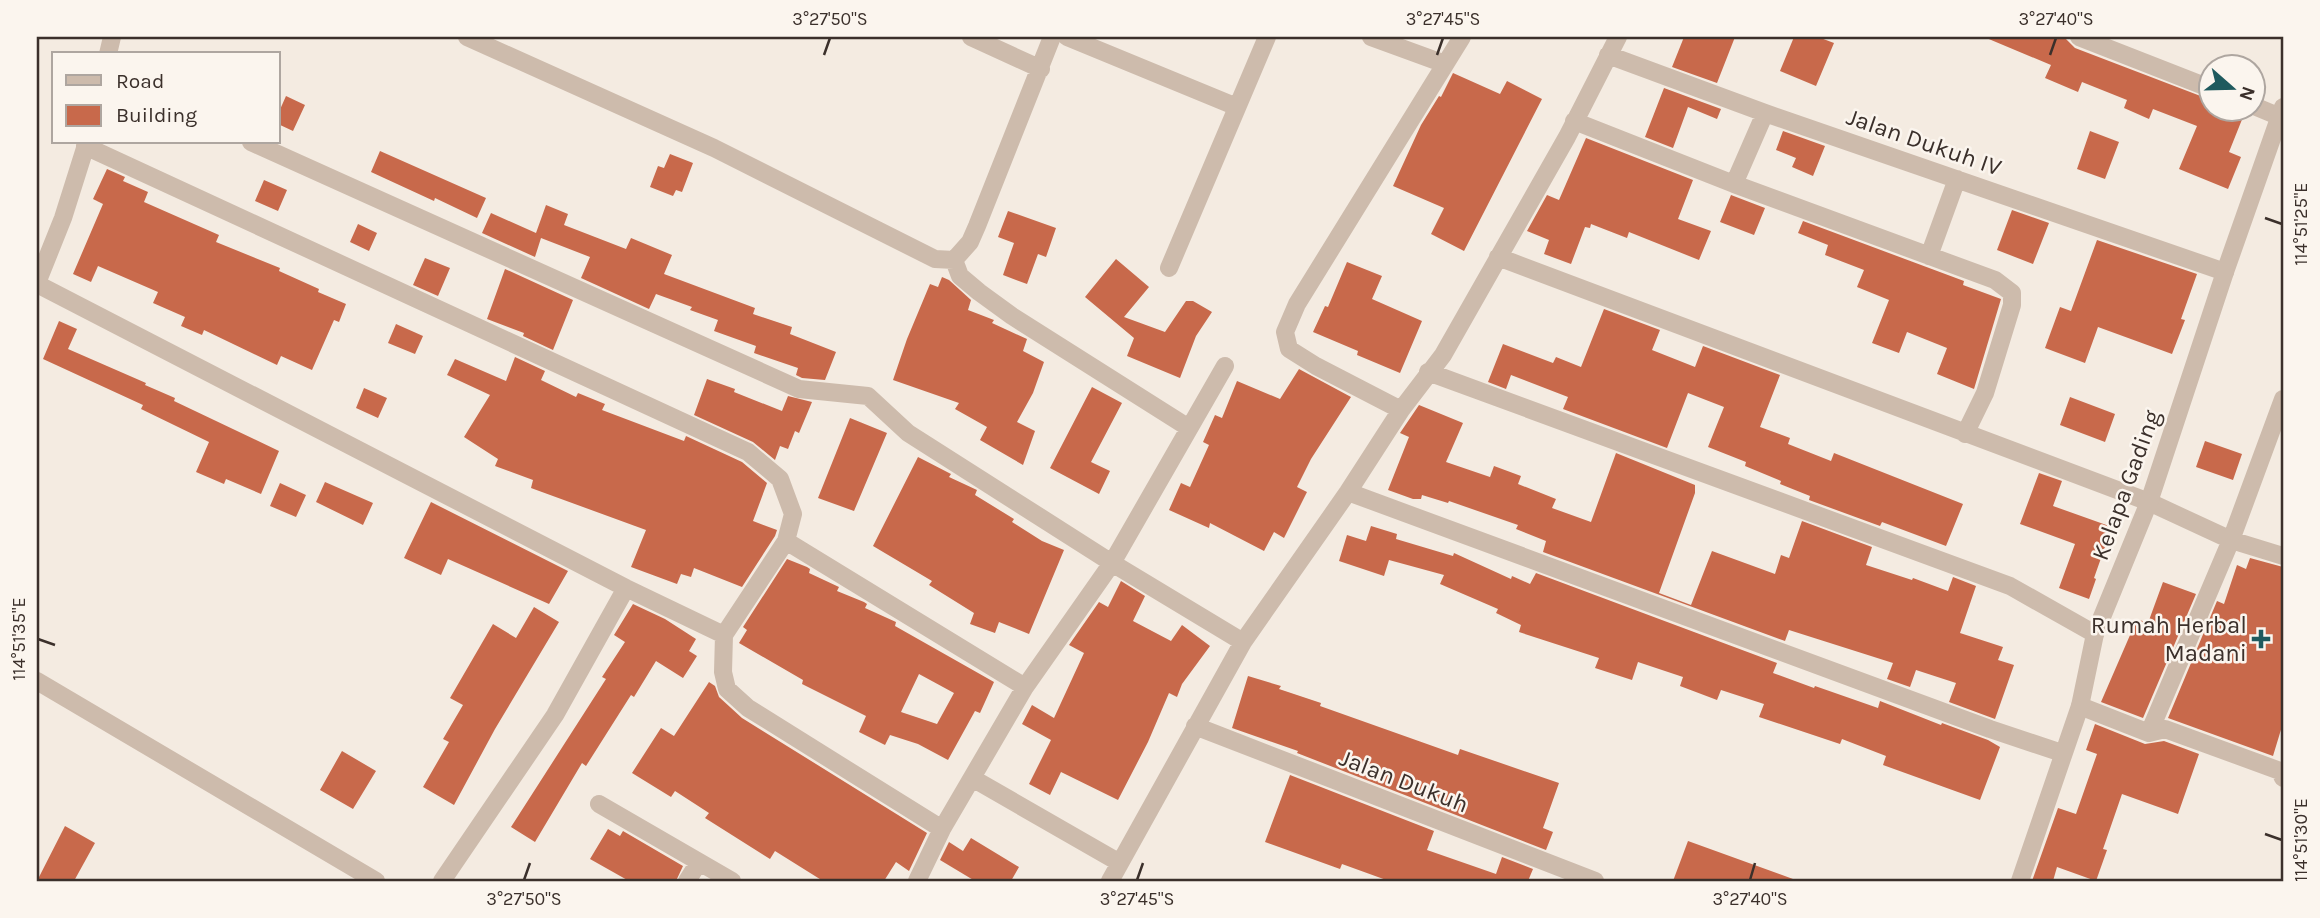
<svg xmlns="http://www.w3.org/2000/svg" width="2320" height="918" font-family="Karla,sans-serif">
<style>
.building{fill:#c8694b;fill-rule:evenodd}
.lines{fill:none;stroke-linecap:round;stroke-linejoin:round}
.minor{stroke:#cdbbac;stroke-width:18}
.tertiary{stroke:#cdbbac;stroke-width:18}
.ticks{fill:none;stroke:#3b302b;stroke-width:2.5}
.poi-dot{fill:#1f5a5e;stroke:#fbf5ee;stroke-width:2.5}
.labels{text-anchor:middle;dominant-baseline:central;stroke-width:5;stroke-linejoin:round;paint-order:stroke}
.street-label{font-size:24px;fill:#3b302b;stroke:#fbf5ee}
.poi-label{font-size:24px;fill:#3b302b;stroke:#fbf5ee;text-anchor:end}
.neatline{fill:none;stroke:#3b302b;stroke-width:2.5}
.ticks-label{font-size:18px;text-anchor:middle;fill:#3b302b}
</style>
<rect width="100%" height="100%" fill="#f4ebe1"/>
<!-- building -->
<path class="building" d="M1684,37H1735L1717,83L1672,67Z
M1794,37H1818L1834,43L1816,86L1780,71Z
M1984,37H2064L2075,48L2211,100V108H2243L2245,112L2229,152L2241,157L2228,189L2179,169L2197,126L2153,109L2149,119L2124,108L2127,100L2082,82L2078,92L2045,78L2051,65Z
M1453,73L1500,94L1507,81L1542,99L1464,251L1431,234L1444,208L1393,186L1421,125L1439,96L1441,97Z
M1664,88L1721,109L1717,119L1688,107L1673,148L1645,137Z
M286,96L305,105L293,131L278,124V114Z
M1783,131L1825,146L1813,176L1792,167L1796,158L1776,150Z
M2090,131L2119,142L2105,179L2077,169Z
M1586,138L1693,180L1678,219L1711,231L1699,260L1629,232L1627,238L1591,224L1590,228L1585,227L1571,264L1544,254L1549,240L1527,231L1547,195L1559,200Z
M380,151L486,198L477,218L435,198L434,201L371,172Z
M670,154L693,163L682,192L676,190L673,196L650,187L658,166L664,168Z
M107,169L125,177L123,181L148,192L144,202L219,235L216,242L280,268L279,271L319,289L318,292L346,304L339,322L334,320L312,370L281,356L277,365L204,330L202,335L181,326L185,317L153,303L158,292L98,266L91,282L73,274L103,204L93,199Z
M264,180L287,190L278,211L255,201Z
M1731,195L1765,208L1754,235L1720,222Z
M546,205L568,214L564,225L626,249L631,238L672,255L664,274L755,308L753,314L792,327L790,334L836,352L825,380L802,378L796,375L798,368L754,353L756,346L714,331L718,320L690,310L692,307L656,294L649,309L581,278L590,257L541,238L535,257L482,233L491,213L536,233Z
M2012,210L2049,223L2033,264L1997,250Z
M1008,211L1056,228L1046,257L1038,254L1027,284L1003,275L1014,243L998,237Z
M1803,221L1964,281L1963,285L2001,299L1974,389L1937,374L1947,348L1907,332L1899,353L1872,343L1889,300L1857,287L1864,270L1825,255L1828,245L1798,233Z
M358,224L377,233L369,251L350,242Z
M2097,240L2197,274L2181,319L2185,320L2172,354L2098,327L2085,363L2045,348L2060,307L2071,311Z
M425,258L450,268L438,296L413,285Z
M1116,259L1149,287L1124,317L1165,332L1186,301H1193L1212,312L1196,336L1180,378L1127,356L1134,338L1085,297Z
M1347,262L1382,276L1372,299L1422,321L1400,373L1357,355L1358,351L1313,332L1325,306L1328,307Z
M505,269L573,300L553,350L523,336L524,333L487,319Z
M942,277L949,280L971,300L968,310L994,320L992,323L1027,339L1023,351L1044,362L1033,393L1017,422L1035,431L1023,465L980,440L987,427L955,409L959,403L893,380L907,339L930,284L938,287Z
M1604,309L1660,330L1652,350L1695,367L1703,346L1780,375L1760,427L1790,438L1788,444L1831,461L1834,453L1963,504L1946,546L1882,522L1880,526L1809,500L1810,496L1780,484L1781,481L1745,466L1746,462L1708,447L1724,407L1688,393L1667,448L1563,409L1568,397L1511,375L1506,389L1488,382L1503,344L1553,363L1556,357L1581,367Z
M59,321L77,329L68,349L146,383L145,385L175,398L174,401L279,451L261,494L226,479L224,484L196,472L209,442L141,409L143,405L43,359Z
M396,324L423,336L415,354L388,343Z
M515,357L545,371L541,380L576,397L578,393L605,404L602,410L684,441L686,436L742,462L767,483L753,521L777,530L775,536L742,587L694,568L691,577L681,574L677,584L631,567L646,530L531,488L533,480L495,466L498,459L464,437L490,395L447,375L455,359L506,381Z
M1299,369L1351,397L1311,459L1297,487L1307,492L1284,538L1274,532L1264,551L1210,523L1209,528L1169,510L1181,483L1190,487L1209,445L1203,442L1215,415L1222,418L1237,381L1280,399Z
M707,379L735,389L734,392L782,411L788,396L812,402L799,433L795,431L788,449L780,446L775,460L753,442L694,415Z
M1092,387L1122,403L1091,462L1110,471L1099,494L1050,468Z
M364,388L387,398L378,418L356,408Z
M2070,397L2115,414L2105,442L2060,425Z
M1419,405L1463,423L1446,462L1490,477L1494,466L1521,476L1518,484L1556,499L1552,508L1591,522L1616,453L1695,485V493L1659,593L1691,605L1712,551L1775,574L1781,555L1789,558L1802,521L1872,547L1866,565L1912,580L1913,578L1948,591L1953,577L1976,586L1960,633L2003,647L1998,660L2014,665L1995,719L1949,702L1956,683L1916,670L1910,687L1887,679L1893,663L1789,630L1785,641L1543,552L1546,541L1516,529L1518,525L1449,501L1448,503L1422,495L1421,499H1413L1388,490L1409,437L1400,433Z
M850,418L887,433L854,511L818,498Z
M2205,441L2242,454L2233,480L2196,467Z
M918,457L951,474L949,477L977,490L975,495L1014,519L1012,522L1042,541L1064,550L1029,634L999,622L995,633L970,624L974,613L929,585L932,581L873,546Z
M2039,473L2062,481L2053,506L2112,527L2094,578L2096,579L2089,599L2059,588L2075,544L2020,524Z
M325,482L373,503L363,525L316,502Z
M280,483L306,495L296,517L270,506Z
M431,502L568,571L549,604L448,559L441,575L404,558Z
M1371,526L1397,534L1396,539L1453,556L1454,553L1511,579L1512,576L1530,584L1536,573L1777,663L1773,673L1814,688L1815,686L1878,708L1880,701L1941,725L1942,723L1988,740L2000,747L1980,800L1883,765L1886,756L1842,739L1840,744L1759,717L1764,704L1721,690L1717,700L1680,686L1683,677L1638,662L1632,680L1595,668L1599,658L1519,632L1521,625L1496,613L1498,609L1440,584L1444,575L1389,560L1384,576L1339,561L1347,535L1366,541Z
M2250,558L2283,567V723L2273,756L2168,718L2217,601L2224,604L2237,565L2246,569Z
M787,559L807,567L810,569L809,573L839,587L837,591L864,602L867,604L865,608L896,622L895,626L994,682L980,713L975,711L948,760L918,744L890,735L885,745L859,732L866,716L802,684L803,680L739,643L747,630L743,627ZM919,674L954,693L937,724L901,712Z
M1121,581L1145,596L1133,621L1171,641L1182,625L1210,646L1182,684L1177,697L1169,693L1148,742L1118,800L1061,772L1050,795L1029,784L1051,740L1022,724L1032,705L1054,718L1084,653L1069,645L1099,602L1108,607Z
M2163,582L2196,594L2143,718L2101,702L2137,619L2148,623Z
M633,604L665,619L696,639L689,651L697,656L683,678L656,661L634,697L631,695L586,766L582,763L535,842L511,827L606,679L602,677L625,642L614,635Z
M534,607L559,622L495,729L454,805L423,787L449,742L443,739L463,705L450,698L493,624L516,638Z
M1248,676L1281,686L1279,689L1321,703L1320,706L1458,755L1460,749L1559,783L1543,828L1553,832L1546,850L1297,753L1298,751L1232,728Z
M709,682L715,686L719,697L742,718L927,833L909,871L896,862L884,881H823L775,851L770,859L705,818L709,813L675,791L671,797L632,773L661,728L674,736Z
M2095,724L2145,744L2164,741L2199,754L2178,814L2122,794L2103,849L2107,850L2096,881L2057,867L2053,881H2032L2058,808L2076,814L2097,754L2086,750Z
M342,751L376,771L353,809L320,790Z
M1290,775L1434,831L1427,850L1496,874L1502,857L1533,869L1528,881H1389L1342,864L1340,869L1265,842Z
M65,826L95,843L74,881H37Z
M608,829L620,836L623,831L683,866L676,881H629L590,859Z
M971,838L1019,867L1011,881H975L940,860L949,842L963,851Z
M1688,841L1793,879V881H1673Z"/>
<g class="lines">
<!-- minor -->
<path class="minor" d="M467,37L714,148L935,259L954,260
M971,37L1041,69
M1052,37L977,226L970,242L954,260L960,276L979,292L1012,316L1189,428
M1067,37L1237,107
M1371,37L1445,64
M2079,37L2212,89
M108,54L112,37
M1608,55L1765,113L2225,272
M2254,106L2278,116
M1574,121L1734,184L1995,280L2012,293V305L1985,393L1965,434
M251,142L799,389L868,396L908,433L1112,563L1243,642
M85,146L748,452L780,479L793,514L786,541L1025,687
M1734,184L1765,113
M1929,256L1957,179
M1498,257L2149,502L2231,540L2283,556
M1169,268L1267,37
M37,283L63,218L87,142
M37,284L626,588L724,635L723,672L727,689L748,708L942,829
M1428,372L2010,586L2095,634
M1401,410L1316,366L1289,349L1285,332L1297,304L1462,37
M1348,492L1990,729L2062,753
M724,635L786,541
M37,681L376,881
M2080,706L2149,733L2165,729L2280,771L2283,778
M1195,726L1595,881
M2149,733L2231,540L2283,399
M972,778L1120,863
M599,804L732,881
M442,881L555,715L626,588
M687,881L699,862
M917,881L942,829L1025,687L1112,563L1225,366
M1110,881L1243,642L1348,492L1401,410L1443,355L1567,137L1618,37"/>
<!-- tertiary -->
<path class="tertiary" d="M2020,881L2080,706L2095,634L2149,502L2225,272L2283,107"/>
</g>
<!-- ticks -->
<path class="ticks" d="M824,55L830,38M1437,55L1443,38M2050,55L2056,38M2265,218L2282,224M38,639L55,645M2265,834L2282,840M524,880L530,863M1137,880L1143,863M1750,880L1755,863"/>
<!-- markers -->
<path class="poi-dot" d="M2257.5 628.5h7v7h7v7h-7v7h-7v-7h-7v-7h7z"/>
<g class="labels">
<!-- street labels -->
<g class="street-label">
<text transform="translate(1924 142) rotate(19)">Jalan Dukuh IV</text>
<text transform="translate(2126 485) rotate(-70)">Kelapa Gading</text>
<text transform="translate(1404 781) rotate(21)">Jalan Dukuh</text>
</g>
<!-- poi labels -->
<g class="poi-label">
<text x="2247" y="625">Rumah Herbal<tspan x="2247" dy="28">Madani</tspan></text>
</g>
</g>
<!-- border -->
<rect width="2320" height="918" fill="none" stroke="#fbf5ee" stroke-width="77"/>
<!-- legend -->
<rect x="52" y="52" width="228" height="91" fill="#fbf5ee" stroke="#aea6a0" stroke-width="2"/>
<rect x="66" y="75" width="35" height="10" fill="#cdbbac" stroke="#aea6a0" stroke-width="2"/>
<text x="116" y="88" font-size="21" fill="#3b302b">Road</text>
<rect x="66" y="105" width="35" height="21" fill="#c8694b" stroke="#aea6a0" stroke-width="2"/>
<text x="116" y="122" font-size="21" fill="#3b302b">Building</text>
<!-- north arrow -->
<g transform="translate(2232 88) rotate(110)"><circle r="33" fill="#fbf5ee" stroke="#aea6a0" stroke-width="2"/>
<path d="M0-5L12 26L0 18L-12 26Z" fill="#1f5a5e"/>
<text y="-10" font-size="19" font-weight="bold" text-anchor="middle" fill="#3b302b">N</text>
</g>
<rect x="38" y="38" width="2244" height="842" class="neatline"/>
<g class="ticks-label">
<text x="830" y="25">3°27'50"S</text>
<text x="1443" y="25">3°27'45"S</text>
<text x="2056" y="25">3°27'40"S</text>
<text transform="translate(2301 224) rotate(-90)" y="6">114°51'25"E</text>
<text transform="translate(19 639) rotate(-90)" y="6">114°51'35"E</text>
<text transform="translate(2301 840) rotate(-90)" y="6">114°51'30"E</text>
<text x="524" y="905">3°27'50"S</text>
<text x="1137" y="905">3°27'45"S</text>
<text x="1750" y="905">3°27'40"S</text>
</g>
</svg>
